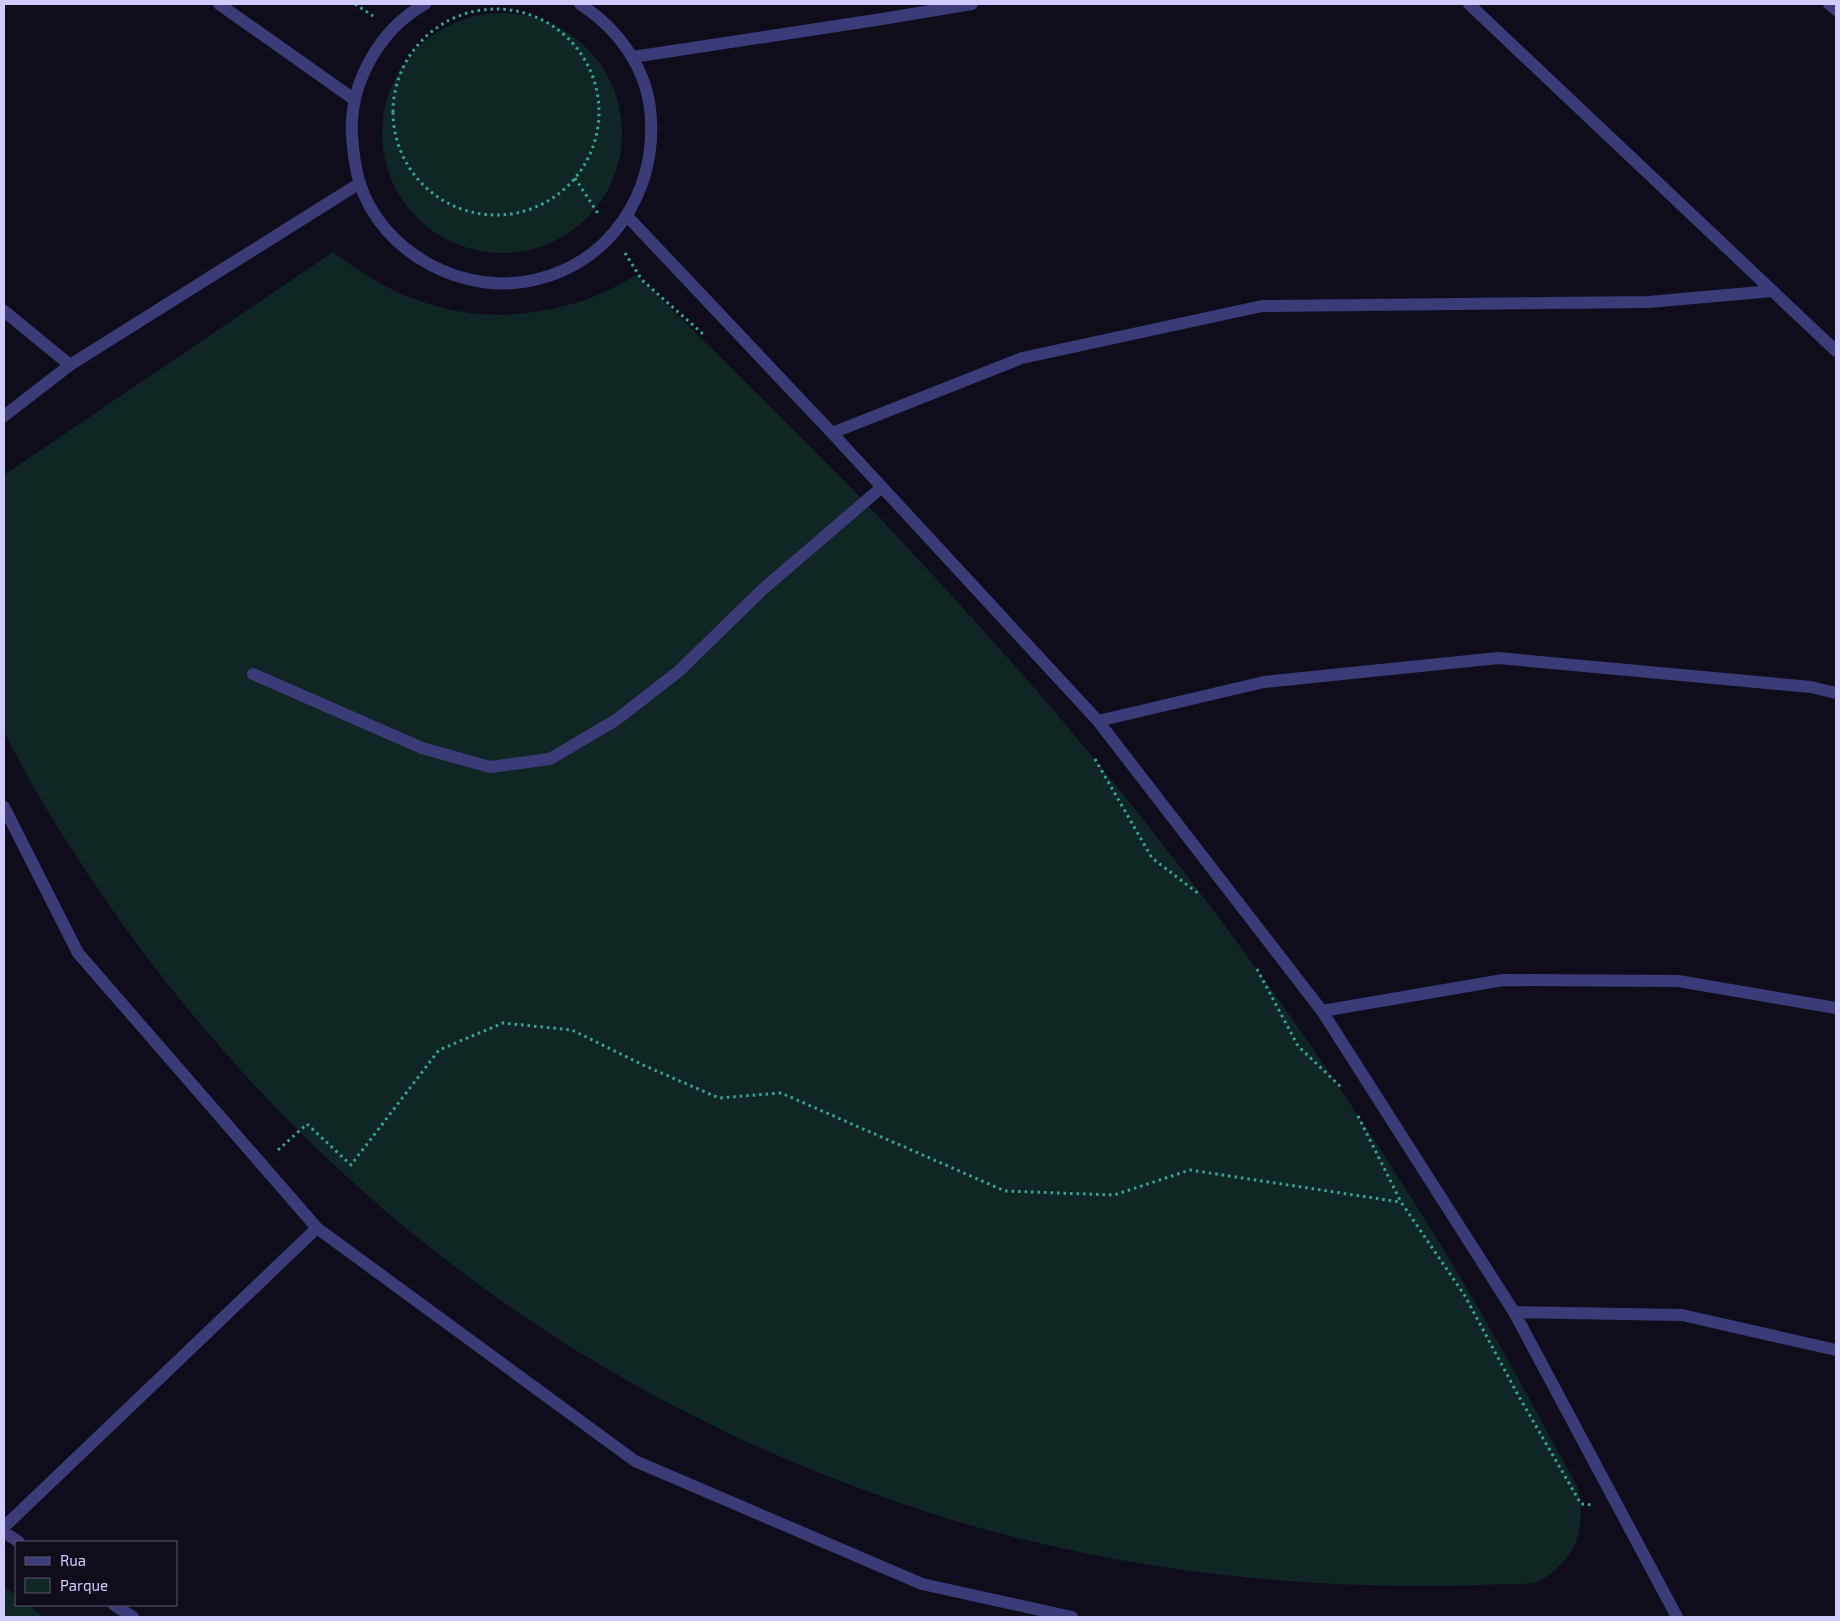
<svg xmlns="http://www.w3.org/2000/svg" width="1840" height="1621" font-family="'Exo 2',sans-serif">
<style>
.green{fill:#102624}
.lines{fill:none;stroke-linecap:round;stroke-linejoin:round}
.path{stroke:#35a69a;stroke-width:3;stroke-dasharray:2.5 4;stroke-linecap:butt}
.minor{stroke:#3b3b78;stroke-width:12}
</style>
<rect width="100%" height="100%" fill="#0f0d1c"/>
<!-- green -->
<path class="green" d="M382 133a120 120 0 1 1 240 0a120 120 0 1 1-240 0Z
M333,252C406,309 484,330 575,303C597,297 617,286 637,275C711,348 785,420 857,494C925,565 991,638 1055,712C1202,885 1335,1071 1453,1265C1497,1338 1537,1413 1578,1488C1584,1518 1581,1548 1556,1569C1553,1572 1541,1581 1537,1582C1528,1585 1514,1583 1504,1584C1478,1585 1452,1586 1426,1586C1257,1586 1090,1564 930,1513C848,1486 768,1454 692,1415C445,1291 235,1098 84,868C61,833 39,798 20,762C15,753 8,742 5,732C1,719 4,682 4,665C4,602 4,539 4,475Z
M4,1586L16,1596V1605H28L44,1617H4Z"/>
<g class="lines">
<!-- path -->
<path class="path" d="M355,4L373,16
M393 112a103 103 0 1 1 206 0a103 103 0 1 1-206 0Z
M575,178L599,215
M625,253L642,280L703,334
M1095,759L1152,858L1199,894
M1257,969L1298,1046L1341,1087
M1358,1116L1401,1202L1465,1296L1518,1395L1581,1504L1592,1505
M278,1150L307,1124L351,1165L439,1050L503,1023L572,1030L643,1065L719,1098L781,1093L1005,1191L1114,1195L1190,1170L1400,1202"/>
<!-- minor -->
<path class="minor" d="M219,4L355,100
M425,4C380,29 349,83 352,135C353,151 355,166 359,181C381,254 466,298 538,279C611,261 655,193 651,120C649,71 620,30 580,4
M1469,4L1836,351
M1829,4L1836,10
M633,57L882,19L972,4
M627,216L832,433L1098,721L1322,1011L1514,1312L1677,1617
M4,311L70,365
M4,416L70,365L360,183
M832,433L1022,358L1262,306L1649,302L1772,291
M253,674L422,748L490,767L550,759L616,720L679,671L762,590L882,487
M1098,721L1264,682L1498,658L1811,687L1836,693
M4,807L78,953L317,1228L635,1461L922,1584L1072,1617
M1322,1011L1503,980L1678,981L1836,1008
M1514,1312L1682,1315L1836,1350
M4,1527L317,1228
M4,1532L19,1542
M114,1605L133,1617"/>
</g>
<!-- border -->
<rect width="1840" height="1621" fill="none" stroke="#cfccfb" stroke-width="10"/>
<!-- legend -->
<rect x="15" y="1541" width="162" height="65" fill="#0f0d1c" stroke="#5c5975"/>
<rect x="25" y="1557" width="25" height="8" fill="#3b3b78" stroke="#5c5975"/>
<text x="60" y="1566" font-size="15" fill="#cfccfb">Rua</text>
<rect x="25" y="1578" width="25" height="15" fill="#102624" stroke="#5c5975"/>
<text x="60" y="1591" font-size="15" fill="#cfccfb">Parque</text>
</svg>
